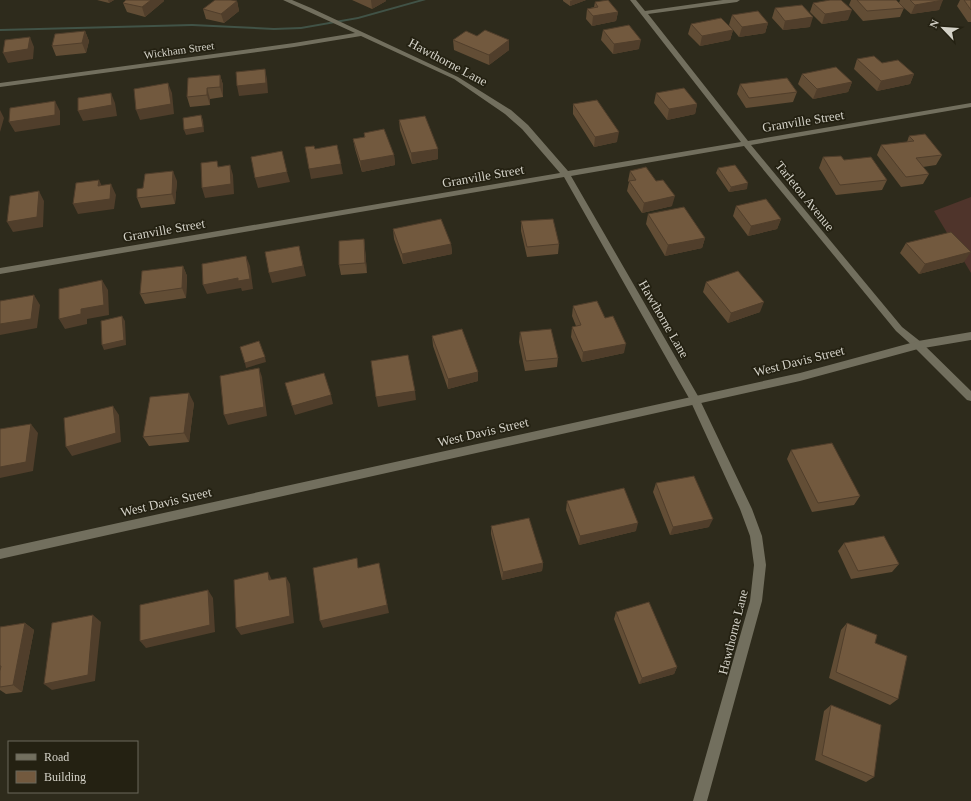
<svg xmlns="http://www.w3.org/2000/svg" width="971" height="801" font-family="Georgia,serif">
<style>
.green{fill:#4f342b}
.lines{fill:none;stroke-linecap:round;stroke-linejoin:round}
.stream{fill:#415347;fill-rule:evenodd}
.street{fill:#726f5e;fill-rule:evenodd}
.secondary{fill:#726f5e;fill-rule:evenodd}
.wall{fill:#624d35}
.shaded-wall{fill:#503e2b}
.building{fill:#72593e;stroke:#503e2b}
.labels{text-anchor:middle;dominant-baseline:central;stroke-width:3.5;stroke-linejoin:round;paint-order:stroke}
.far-street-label{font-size:11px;fill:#d4d2c8;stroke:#242112}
.street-label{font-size:13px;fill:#d4d2c8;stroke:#242112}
</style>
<rect width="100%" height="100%" fill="#2e2b1c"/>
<!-- green -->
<path class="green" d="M971,197V273L934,211Z"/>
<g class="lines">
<!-- stream -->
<path class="stream" d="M419,0H426L358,19L301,29L274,30L192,26L0,31V29L192,24L274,28L301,27L358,17Z"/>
<!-- street -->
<path class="street" d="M283,0H292L311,8L458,77L511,110L528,125L568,171L741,142L630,0H636L645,11L723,0H740L737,2L648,14L748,141L971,103V107L751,145L902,327L921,342L971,391V401L967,400L915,348L896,331L744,146L571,176L698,396L752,509L762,536L766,565L762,601L707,801H693L750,601L754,565L750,536L740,509L690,400L564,177L0,274V268L560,173L522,129L505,114L454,79L361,36L294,47L0,87V83L294,43L355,33Z"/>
<!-- secondary -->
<path class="secondary" d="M971,332V340L918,349L800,381L0,559V549L800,373L918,341Z"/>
</g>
<!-- wall -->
<path class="wall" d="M97,0H114L109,3Z
M126,0H164V1L145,17L127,12L123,3Z
M352,0H386V1L372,9Z
M563,0H586L570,6L563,1Z
M851,0H896L899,3L900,0H942L939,10L911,14L904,8L900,17L863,21L849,5Z
M960,0H971V22H968L957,6Z
M237,1L239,11L224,23L206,19L203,9Z
M595,2L618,12L616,21L592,26L586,19L587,9L594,7Z
M813,3L848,20L822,24L810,12Z
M775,8L810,27L783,30L772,18Z
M732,15L768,23L765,33L739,37L729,25Z
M691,24L733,30L730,40L700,46L688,34Z
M603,30L639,49L613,54L601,40Z
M85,31L89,41L86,53L56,56L52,46Z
M477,36L509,40V50L489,65L454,50L453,40Z
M857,59L882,63L914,74L910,84L877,91L854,69Z
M802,74L852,82L848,92L813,99L798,84Z
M220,75L223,85V97L210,99V105L190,107L187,97Z
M740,84L797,92L793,102L746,108L737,94Z
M656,93L697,104L695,114L667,120L654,103Z
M573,104L617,142L594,147L573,114Z
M399,120L438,149V159L412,164L400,130Z
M364,133L394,155L395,165L362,172L355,149L353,139L364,137Z
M909,136L942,155L936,165L923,167L929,174L923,184L901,187L877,155L881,145L907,142Z
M823,157L844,160L887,180L882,190L836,195L819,168Z
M718,168L747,189L729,192L716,173Z
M630,171L672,206L642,213L627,191L629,182L628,181Z
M177,181L175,204L141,208L137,198L143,188Z
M736,206L781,219L777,229L748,236L733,216Z
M648,214L705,238L702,248L665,256L646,224Z
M521,221L559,244L558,254L527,257L521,231Z
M393,229L451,244L452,254L403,264L394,239Z
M364,239L365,249L367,273L341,275L339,265Z
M906,243L964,262L919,274L900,253Z
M183,266L187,276L186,298L145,304L140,294Z
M706,282L760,312L728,323L703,292Z
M573,306L605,318L624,353L582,362L571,337L572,327L576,326L572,316Z
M520,332L558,358L557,367L525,371L519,342Z
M432,336L478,381L448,389L433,346Z
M194,403L189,442L149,446L143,437Z
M791,450L860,496L854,505L812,512L787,459Z
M656,483L709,527L670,535L653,492Z
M567,501L636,531L579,545L566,510Z
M491,526L543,563L542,571L502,580L491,534Z
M844,543L899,564L892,572L851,579L838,551Z
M616,612L677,667L674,674L639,684L614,619Z
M25,623L34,630L22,692L6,694L0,690V627Z
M847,623L875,643L898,699L890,705L829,678L841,630Z
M831,705L874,777L866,782L815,760L824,711Z"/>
<!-- shaded-wall -->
<path class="shaded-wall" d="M108,0H114L109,3Z
M151,0H164V1L145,17L142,7Z
M371,0H386V1L372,9Z
M573,0H586L570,6V1Z
M943,0L939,10L911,14L915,5Z
M237,1L239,11L224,23L221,14Z
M852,10L848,20L822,24L825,14Z
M618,12L616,21L592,26L593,16Z
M813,17L810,27L783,30L785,21Z
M768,23L765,33L739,37L742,27Z
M733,30L730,40L700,46L702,36Z
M85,31L89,41L86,53L82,43Z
M30,37L34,47L33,59L8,63L3,53Z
M509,40V50L489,65V55Z
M641,40L639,49L613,54L614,44Z
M265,69L267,79L268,93L239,96L237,86Z
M914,74L910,84L877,91L881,81Z
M220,75L223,85V97L220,87Z
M852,82L848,92L813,99L817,89Z
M168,83L172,93L174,114L140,120L136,110Z
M207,88L210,99V105L207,95Z
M111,93L115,103L117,116L83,121L78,111Z
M55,101L60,111V125L15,132L9,122Z
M697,104L695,114L667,120L669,109Z
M0,110L4,118L0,132Z
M201,115L203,120L204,132L186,135L184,130Z
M619,132L617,142L594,147L595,137Z
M438,149V159L412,164L411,153Z
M394,155L395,165L362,172L360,161Z
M341,164L343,174L311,179L309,169Z
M230,165L233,175L234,194L205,198L202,188Z
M173,171L177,181L175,204L172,194Z
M287,172L290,182L258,188L255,178Z
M99,180L104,190L98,186Z
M748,183L747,189L729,192L731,187Z
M111,184L116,195L114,209L78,214L73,204Z
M39,191L44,201L43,227L13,232L7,222Z
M675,196L672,206L642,213L644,203Z
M781,219L777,229L748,236L751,226Z
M705,238L702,248L665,256L668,245Z
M364,239L365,249L367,273L365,263Z
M451,244L452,254L403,264L402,254Z
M299,246L306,276L272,283L269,273Z
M971,252L964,262L919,274L925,264Z
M246,256L250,266L253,289L242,291L241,288L207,294L203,285Z
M183,266L187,276L186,298L182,288Z
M102,280L108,290L109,315L87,319V324L65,329L59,319L81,309Z
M34,295L40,305L37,328L0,335V324Z
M764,302L760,312L728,323L731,313Z
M122,316L125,321L126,345L104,350L102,345Z
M626,344L624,353L582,362L583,352Z
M265,357L266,362L246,368L245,363Z
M259,368L262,377L267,416L228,425L224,415Z
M478,372V381L448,389V379Z
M415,391L416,400L378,407L376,397Z
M189,393L194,403L189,442L184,433Z
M331,395L333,404L295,415L292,406Z
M113,406L119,415L121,442L72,456L66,447Z
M31,424L38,433L33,471L0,478V467Z
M713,519L709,527L670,535L673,527Z
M638,523L636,531L579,545L580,536Z
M379,563L389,613L323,628L320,621Z
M543,563L542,571L502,580L503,572Z
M268,572L272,580H269Z
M286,577L290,584L294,623L241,635L236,628Z
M208,590L213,598L215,632L146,648L140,641Z
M93,615L101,622L95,681L52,690L44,684Z
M25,623L34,630L22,692L13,685Z
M677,667L674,674L639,684L642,678Z"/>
<!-- building -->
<path class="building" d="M126,0H151L142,7L123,3Z
M215,0H231L237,1L221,14L203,9Z
M608,0L618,12L593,16L587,9L598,7L595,2Z
M830,0H841L852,10L825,14L813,3Z
M857,0H896L904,8L867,11Z
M910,0H943L915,5Z
M964,0H971V10Z
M802,5L813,17L785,21L775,8Z
M758,11L768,23L742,27L732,15Z
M721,18L733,30L702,36L691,24Z
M629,25L641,40L614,44L603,30Z
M485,30L509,40L489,55L453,40L466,31L477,36Z
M85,31L82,43L52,46L55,34Z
M30,37L28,49L3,53L5,40Z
M874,56L882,63L898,60L914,74L881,81L857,59Z
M836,67L852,82L817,89L802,74Z
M265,69L266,83L237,86L236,72Z
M220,75V87L207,88V95L187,97L188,78Z
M787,78L797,92L749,98L740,84Z
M168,83L171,104L136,110L134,89Z
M684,88L697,104L669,109L656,93Z
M111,93L112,105L78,111V98Z
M597,100L619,132L595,137L573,104Z
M55,101V115L9,122L10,108Z
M201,115L203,127L184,130L183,118Z
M425,116L438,149L411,153L399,120Z
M384,129L394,155L360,161L353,139L365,137L364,133Z
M925,134L942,155L916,158L929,174L906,177L881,145L914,141L909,136Z
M337,145L341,164L309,169L305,147L314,146L315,149Z
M282,151L287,172L255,178L251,157Z
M841,156L844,160L871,157L887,180L840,185L823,157Z
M217,161L218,167L230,165L231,184L202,188L201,163Z
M735,165L748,183L731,187L718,168Z
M646,167L656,181L663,180L675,196L644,203L629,181L636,180L630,171Z
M173,171L172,194L137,198V189L143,188L145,174Z
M99,180L98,186L111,184L110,199L73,204L76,183Z
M39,191L37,217L7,222L10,196Z
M766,199L781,219L751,226L736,206Z
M684,207L705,238L668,245L648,214Z
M441,219L451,244L402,254L393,229Z
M553,219L559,244L527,247L521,221Z
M951,232L971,252L925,264L906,243Z
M364,239L365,263L339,265V241Z
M299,246L303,266L269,273L265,252Z
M246,256L250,279L238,281V278L203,285L202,264Z
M183,266L182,288L140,294L142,271Z
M738,271L764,302L731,313L706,282Z
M102,280L104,305L81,309V314L59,319V289Z
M34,295L31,319L0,324V301Z
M597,301L605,318L613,316L626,344L583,352L572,327L581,325L573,306Z
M122,316L124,340L102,345L101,321Z
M462,329L478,372L448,379L432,336Z
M551,329L558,358L526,361L520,332Z
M259,341L265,357L245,363L240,347Z
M408,355L415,391L376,397L371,361Z
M259,368L264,407L224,415L220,376Z
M324,373L331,395L292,406L285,383Z
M189,393L184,433L143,437L150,397Z
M113,406L116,433L66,447L64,418Z
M31,424L26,462L0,467V429Z
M832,443L860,496L818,503L791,450Z
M694,476L713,519L673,527L656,483Z
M624,488L638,523L580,536L567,501Z
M529,518L543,563L503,572L491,526Z
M884,536L899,564L858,571L844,543Z
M357,558L358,568L379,563L387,605L320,621L313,568Z
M268,572L269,580L286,577L290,616L236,628L234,580Z
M208,590L210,625L140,641V605Z
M649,602L677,667L642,678L616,612Z
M93,615L88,675L44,684L52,623Z
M25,623L13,685L0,687V671L1,666H0V627Z
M847,623L877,635L875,643L907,656L898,699L836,672Z
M831,705L881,725L874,777L822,755Z"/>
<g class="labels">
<!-- far-street labels -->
<g class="far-street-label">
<text transform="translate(179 50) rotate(-8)">Wickham Street</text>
</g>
<!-- street labels -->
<g class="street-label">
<text transform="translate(448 62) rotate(28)">Hawthorne Lane</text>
<text transform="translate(803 121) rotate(-9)">Granville Street</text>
<text transform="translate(483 176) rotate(-10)">Granville Street</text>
<text transform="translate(805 196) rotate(51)">Tarleton Avenue</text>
<text transform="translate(164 230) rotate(-10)">Granville Street</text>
<text transform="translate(664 319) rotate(60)">Hawthorne Lane</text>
<text transform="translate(799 361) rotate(-14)">West Davis Street</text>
<text transform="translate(483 432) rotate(-13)">West Davis Street</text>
<text transform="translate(166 502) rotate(-13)">West Davis Street</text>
<text transform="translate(733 632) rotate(-76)">Hawthorne Lane</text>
</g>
</g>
<!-- legend -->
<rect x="8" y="741" width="130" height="52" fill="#242112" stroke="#6a685b"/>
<rect x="16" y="754" width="20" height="6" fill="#726f5e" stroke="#6a685b"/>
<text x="44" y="761" font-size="12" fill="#d4d2c8">Road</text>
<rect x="16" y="771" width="20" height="12" fill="#72593e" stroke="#6a685b"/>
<text x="44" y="781" font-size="12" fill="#d4d2c8">Building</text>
<!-- north arrow -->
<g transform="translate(943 28) rotate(295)" stroke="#242112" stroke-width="3" paint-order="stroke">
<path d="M0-3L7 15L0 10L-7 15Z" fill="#d4d2c8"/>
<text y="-6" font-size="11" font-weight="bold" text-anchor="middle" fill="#d4d2c8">N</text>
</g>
</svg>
